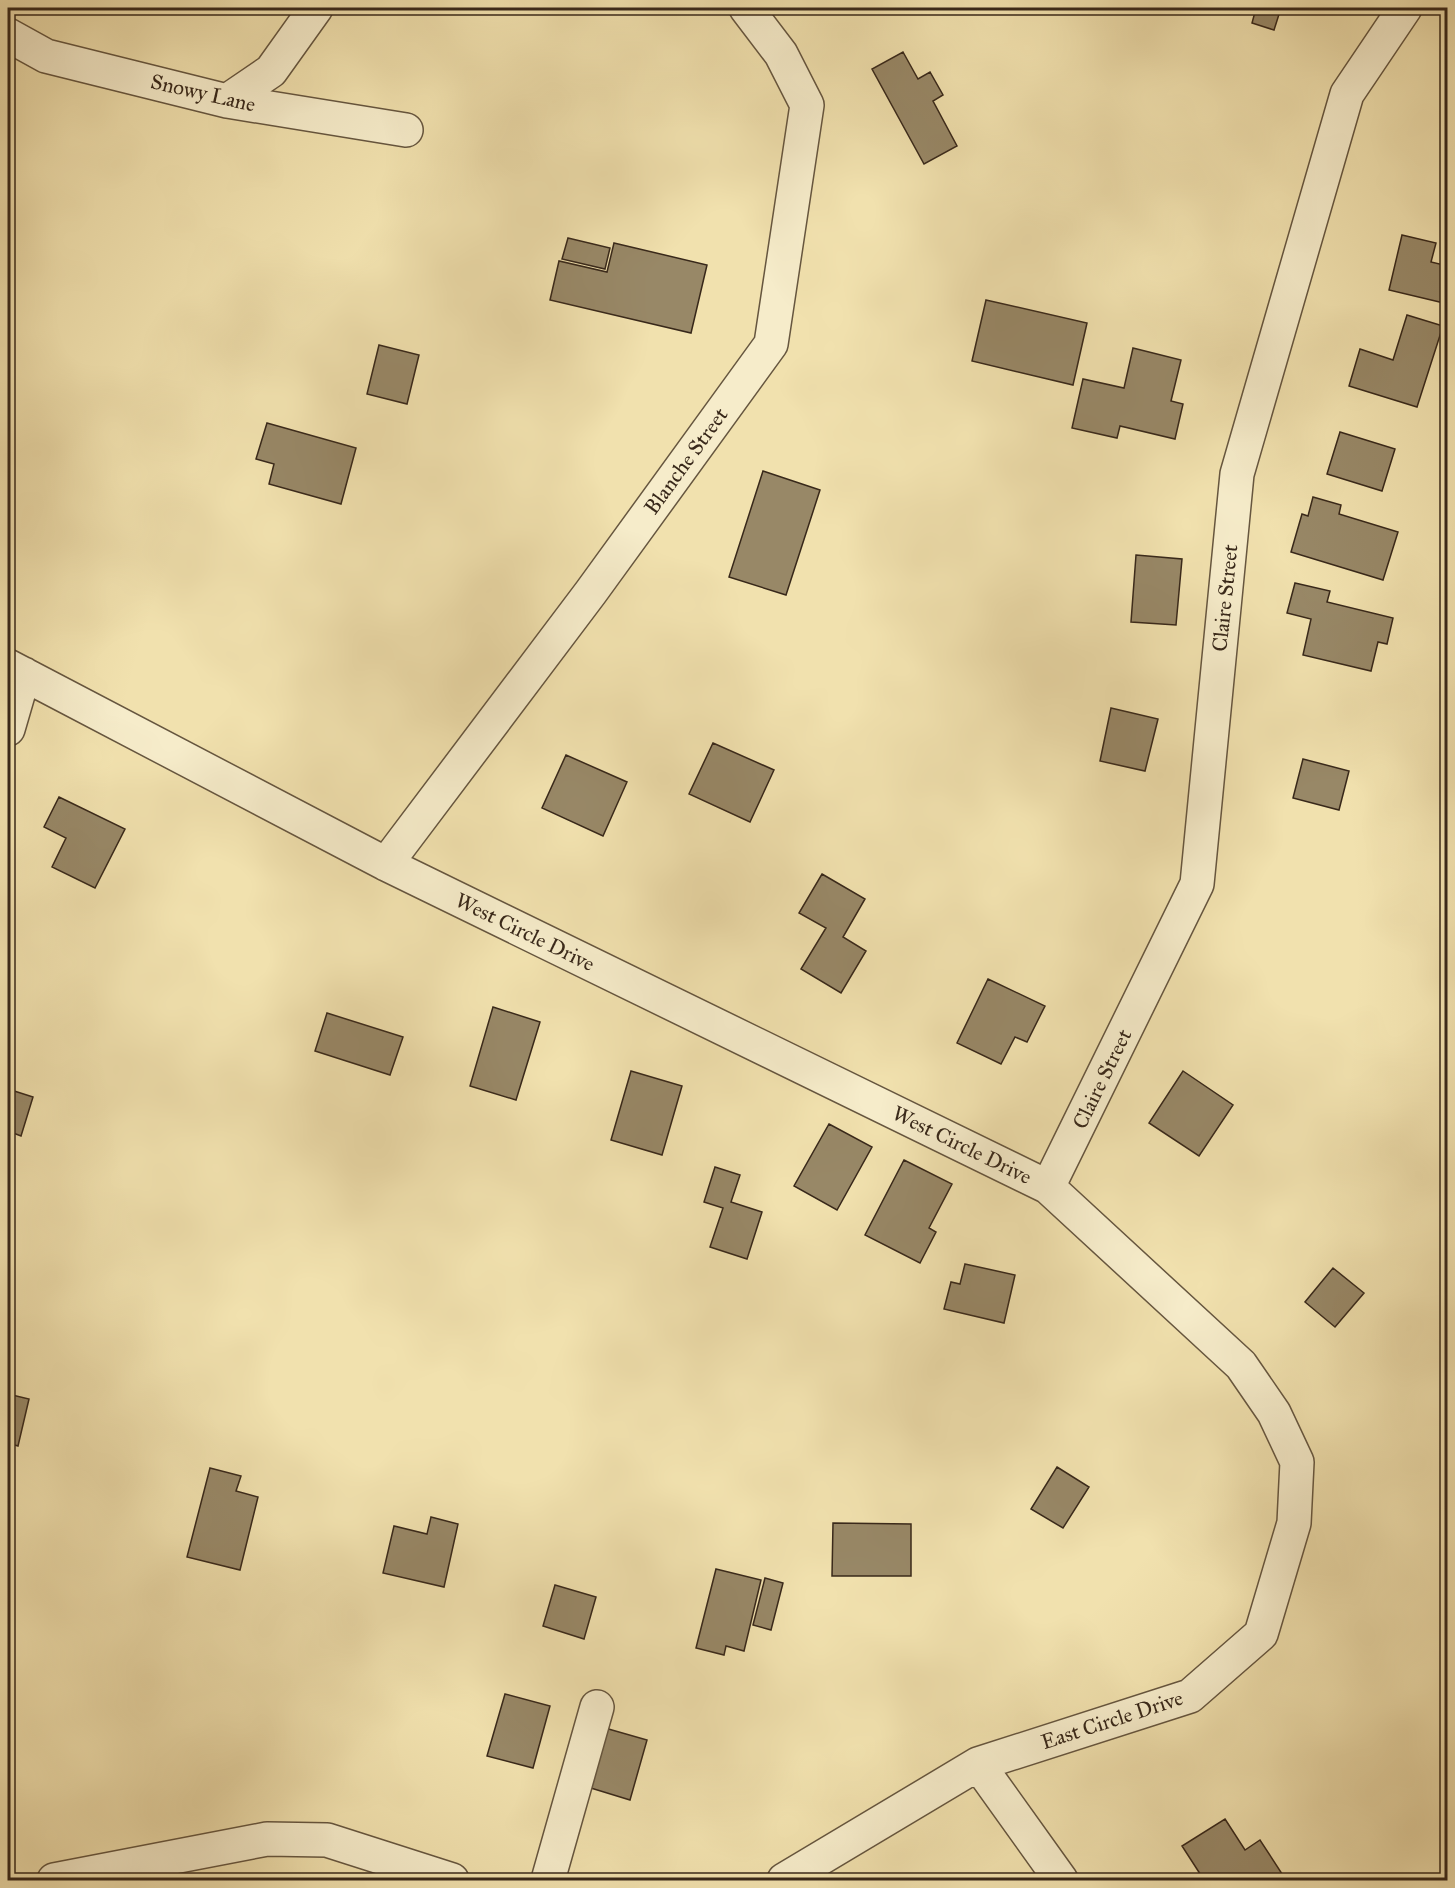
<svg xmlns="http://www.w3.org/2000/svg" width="1455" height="1888" font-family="'IM FELL Great Primer',serif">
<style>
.building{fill:#988867;stroke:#38281a;stroke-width:1.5}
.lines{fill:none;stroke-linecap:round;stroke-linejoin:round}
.minor-casing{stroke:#66563f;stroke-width:36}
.minor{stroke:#f6ecca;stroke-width:33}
.labels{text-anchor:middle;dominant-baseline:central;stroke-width:5;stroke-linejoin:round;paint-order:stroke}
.street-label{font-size:21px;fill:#38281a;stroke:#f6ecca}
</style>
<rect width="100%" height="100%" fill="#f1e1ae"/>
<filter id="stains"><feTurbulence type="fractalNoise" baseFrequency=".00333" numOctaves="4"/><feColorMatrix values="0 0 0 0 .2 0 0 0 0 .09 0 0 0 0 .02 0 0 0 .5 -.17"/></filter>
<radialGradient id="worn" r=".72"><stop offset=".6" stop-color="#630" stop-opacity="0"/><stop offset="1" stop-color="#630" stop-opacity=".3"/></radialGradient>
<!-- building -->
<path class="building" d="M1241,8H1281L1274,30L1252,23L1255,12Z
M903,52L918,79L930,72L943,95L933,101L957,146L924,164L872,69Z
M1402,235L1436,243L1431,262L1448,266V304L1389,290Z
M568,238L610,248L605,269L562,259Z
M614,243L707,265L691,333L550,300L559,261L607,272Z
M986,300L1087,323L1073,385L972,361Z
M1407,315L1443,326L1417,407L1349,386L1360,349L1393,360Z
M379,345L419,355L407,404L367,394Z
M1133,348L1181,360L1171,401L1183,404L1175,439L1120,426L1117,438L1072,428L1083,379L1124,388Z
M267,423L356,448L341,504L269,484L274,464L256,459Z
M1340,432L1395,449L1382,491L1327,474Z
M763,471L820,490L786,595L729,577Z
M1313,497L1341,505L1339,514L1398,532L1383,580L1291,552L1302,514L1308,516Z
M1136,555L1182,559L1176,625L1131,622Z
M1295,583L1330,591L1327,602L1393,618L1387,644L1378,642L1371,671L1303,655L1311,619L1287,613Z
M1111,708L1158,719L1145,771L1100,761Z
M713,743L774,770L750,822L689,794Z
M566,755L627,782L603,836L542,808Z
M1303,759L1349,771L1339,810L1293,798Z
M59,797L125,829L95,888L52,867L66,838L44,827Z
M822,874L865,899L843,937L866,951L841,993L801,969L826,928L799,913Z
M988,979L1045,1006L1027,1042L1015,1037L1001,1064L957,1043Z
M493,1007L540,1022L516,1100L470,1086Z
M327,1013L403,1037L390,1075L315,1051Z
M631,1071L682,1086L662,1155L611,1140Z
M1183,1071L1233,1105L1199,1156L1149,1123Z
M8,1089L33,1097L21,1136L8,1131Z
M829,1124L872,1147L837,1210L794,1186Z
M904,1160L952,1184L929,1228L936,1232L920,1263L865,1235Z
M715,1167L740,1175L731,1202L762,1212L747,1259L710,1247L723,1208L704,1202Z
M965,1264L1015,1275L1004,1323L944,1309L951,1282L960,1284Z
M1333,1268L1364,1293L1335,1327L1305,1302Z
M8,1394L29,1399L18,1446L8,1443Z
M1057,1467L1089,1487L1063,1528L1031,1509Z
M210,1468L241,1476L236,1491L258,1497L240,1570L187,1557Z
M431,1517L458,1524L444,1587L383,1573L394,1526L427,1534Z
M833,1523L911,1524V1576H832Z
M716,1569L761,1580L744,1651L726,1646L724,1655L696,1648Z
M765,1578L783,1583L771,1630L753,1625Z
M555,1585L596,1597L584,1639L543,1626Z
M505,1694L550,1706L533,1768L487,1756Z
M598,1726L647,1740L630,1800L581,1785Z
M1225,1819L1245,1850L1260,1840L1286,1880H1219L1216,1875L1204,1880L1182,1846Z"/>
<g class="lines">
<defs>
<path id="minor" d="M8,35L46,56L227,101L406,130
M227,101L271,71L316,8
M8,666L386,864L1048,1187L1241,1365L1274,1413L1297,1462L1294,1523L1261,1634L1190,1696L978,1764L784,1880
M8,729L24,674
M386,864L591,592L771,344L807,105L781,54L746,8
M1048,1187L1197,884L1237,474L1347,94L1405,8
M978,1764L1061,1880
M54,1880L267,1839L327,1840L452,1880
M548,1880L597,1707"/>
</defs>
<!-- minor casing -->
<use href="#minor" class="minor-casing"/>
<!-- minor -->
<use href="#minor" class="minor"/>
</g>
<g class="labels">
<!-- street labels -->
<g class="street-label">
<text transform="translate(203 93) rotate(13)">Snowy Lane</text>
<text transform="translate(686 461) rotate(-54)">Blanche Street</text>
<text transform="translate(1225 598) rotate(-84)">Claire Street</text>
<text transform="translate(525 932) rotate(26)">West Circle Drive</text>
<text transform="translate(1102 1079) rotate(-64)">Claire Street</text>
<text transform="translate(962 1145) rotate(26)">West Circle Drive</text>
<text transform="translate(1112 1720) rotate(-18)">East Circle Drive</text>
</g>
</g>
<!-- margin -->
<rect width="1455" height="1888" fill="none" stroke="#f1e1ae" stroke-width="30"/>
<rect x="9" y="9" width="1437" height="1870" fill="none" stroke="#38281a" stroke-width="3"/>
<rect x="15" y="15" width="1425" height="1858" fill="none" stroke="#38281a" stroke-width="1.5"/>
<rect width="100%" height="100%" filter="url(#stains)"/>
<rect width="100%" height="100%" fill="url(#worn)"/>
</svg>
